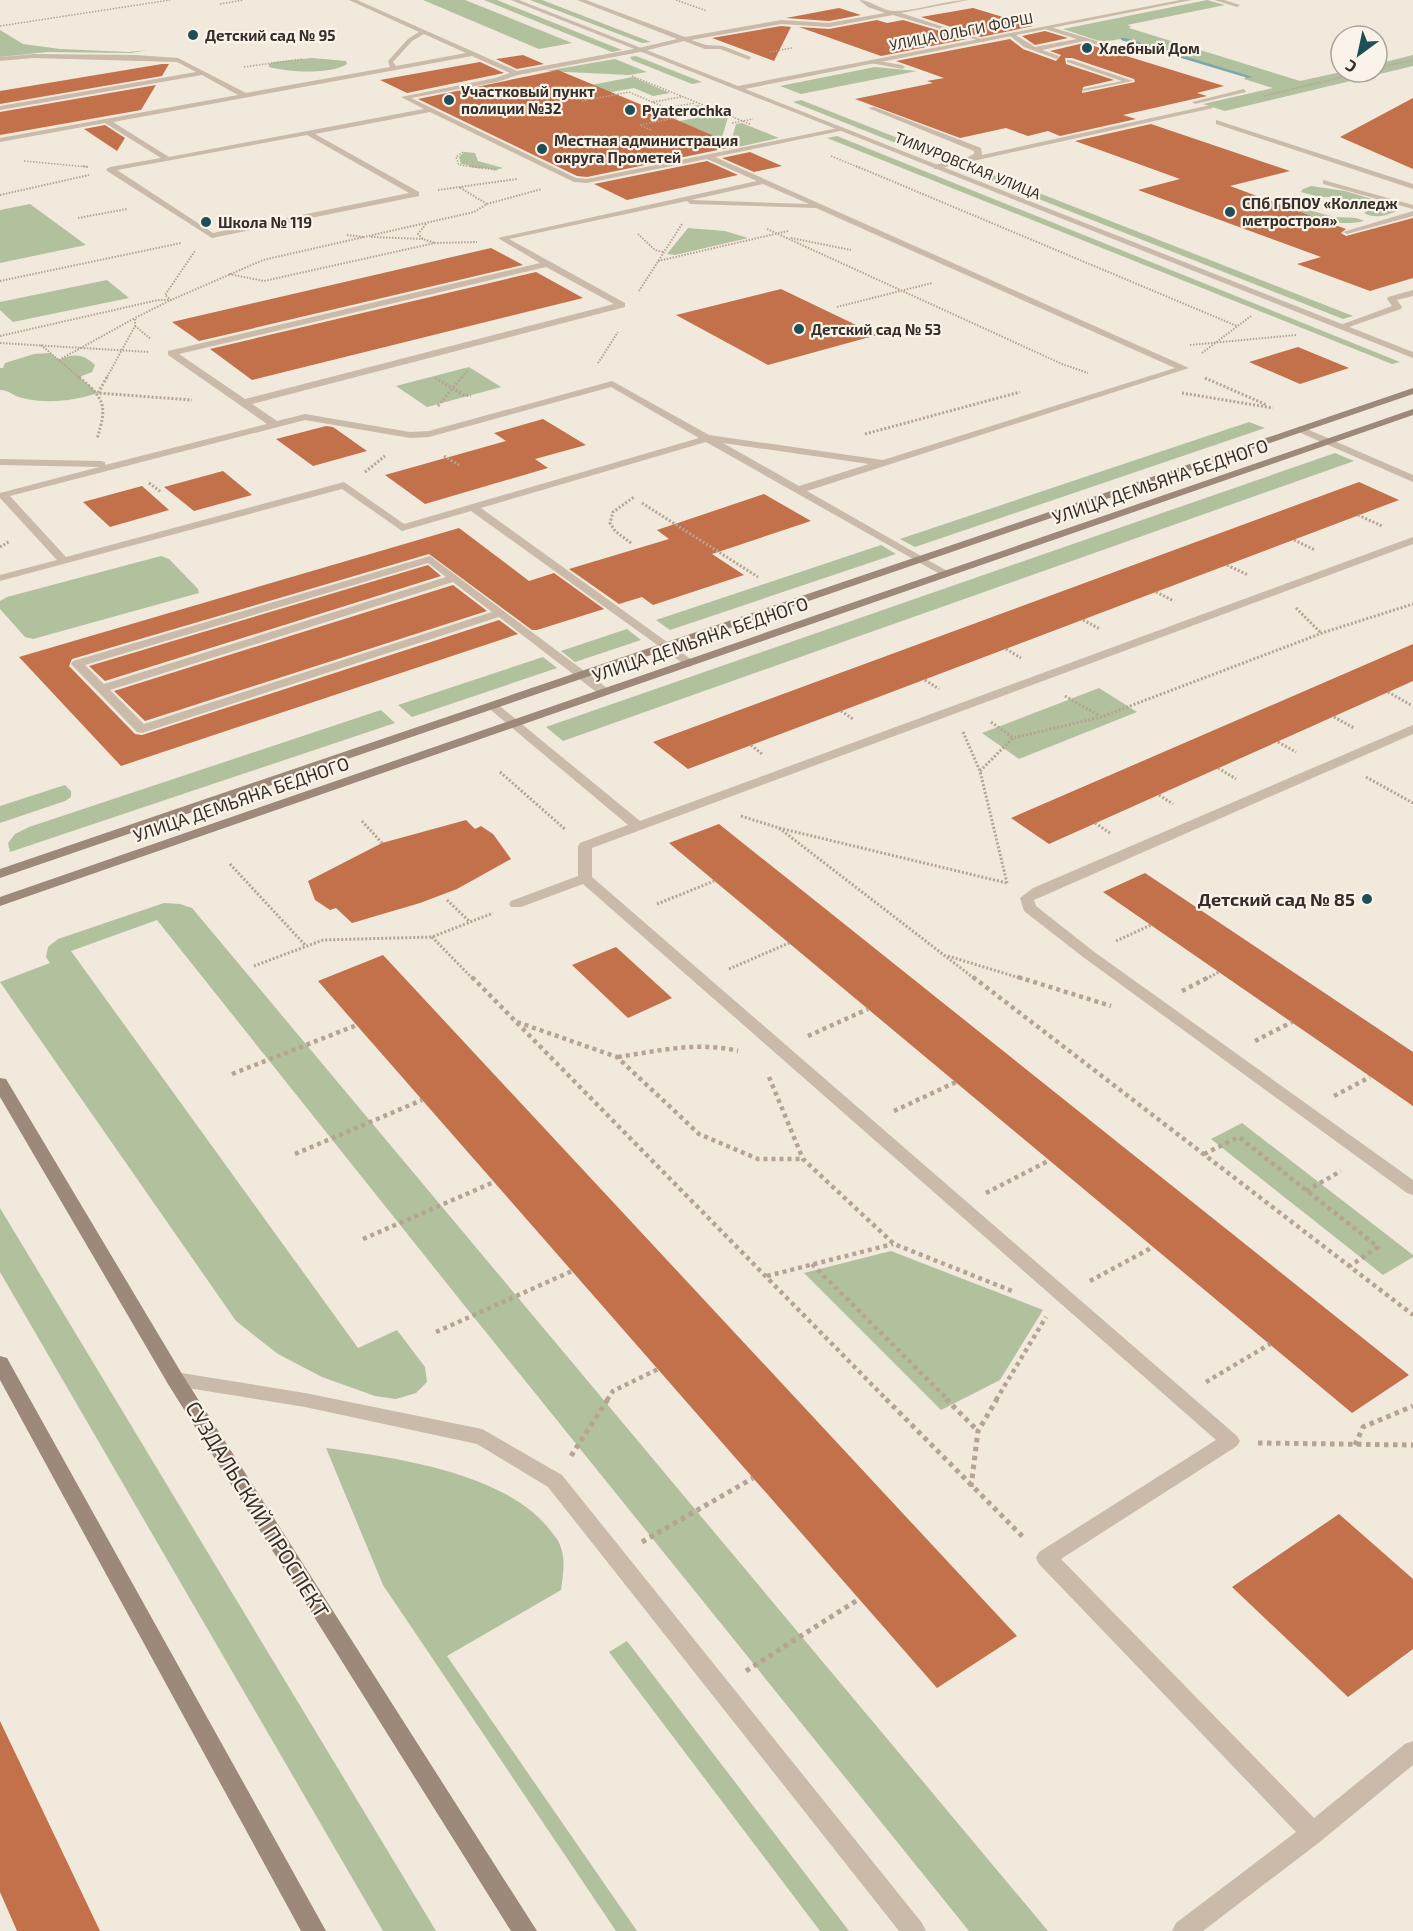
<svg xmlns="http://www.w3.org/2000/svg" width="1413" height="1931" font-family="'Exo 2',sans-serif">
<style>
.green{fill:#b1c09d}
.lines{fill:none;stroke-linecap:round;stroke-linejoin:round}
.stream{fill:#7ca7ad;fill-rule:evenodd}
.building{fill:#c2714a;fill-rule:evenodd}
.path-far4{stroke:#b5a493;stroke-width:1.5;stroke-dasharray:1.5 1.5;stroke-linecap:butt}
.path-far3{stroke:#b5a493;stroke-width:2;stroke-dasharray:1.5 1.5;stroke-linecap:butt}
.path-far2{stroke:#b5a493;stroke-width:3;stroke-dasharray:2 2;stroke-linecap:butt}
.path-far1{stroke:#b5a493;stroke-width:4.5;stroke-dasharray:4 4;stroke-linecap:butt}
.path{stroke:#b5a493;stroke-width:5;stroke-dasharray:4.5 4.5;stroke-linecap:butt}
.lane{fill:#c9baa9;fill-rule:evenodd}
.street{fill:#c9baa9;fill-rule:evenodd}
.secondary{fill:#9d897a;fill-rule:evenodd}
.poi-dot{fill:#1f4e56;stroke:#f9f3e9;stroke-width:2}
.labels{text-anchor:middle;dominant-baseline:central;stroke-width:4.5;stroke-linejoin:round;paint-order:stroke}
.far-street-label{font-size:15px;fill:#362e28;stroke:#f9f3e9}
.far-poi-label{font-size:15px;font-weight:bold;fill:#362e28;stroke:#f9f3e9;text-anchor:start}
.street-label{font-size:18px;fill:#362e28;stroke:#f9f3e9}
.poi-label{font-size:18px;font-weight:bold;fill:#362e28;stroke:#f9f3e9;text-anchor:end}
.near-street-label{font-size:21px;fill:#362e28;stroke:#f9f3e9}
</style>
<rect width="100%" height="100%" fill="#f1e9dc"/>
<!-- green -->
<path class="green" d="M423,0H465L572,43L539,49Z
M484,0H497L622,50L612,52Z
M530,0H542L651,42L642,43Z
M1207,0L1225,5L1127,25L1131,26L1129,28L1300,81L1341,72H1377V64L1413,55V66L1225,111L1203,104L1273,88L1244,79L1246,77L1120,39L1102,42L1063,29Z
M0,30L23,44L60,49L129,52L148,50L131,53L47,52L0,57Z
M636,56L702,82L692,84L632,60L630,57Z
M312,58L346,61L347,64C330,75 288,72 269,67V64L274,62Z
M615,59L647,72L629,75L546,71Z
M875,67L917,71L801,94L780,86Z
M633,77L670,93L653,96L634,88L584,97L565,90Z
M801,100L936,153H921L793,102Z
M698,105L728,117L719,148L653,126L700,117L681,108Z
M742,123L779,138L729,149L736,124Z
M837,136L1400,362L1392,364L827,138Z
M464,152L475,153L478,161L503,168L496,170L461,164L459,157Z
M988,173L1353,316L1343,319L983,177Z
M1311,186L1345,191L1396,206L1398,210C1388,216 1374,219 1364,213L1370,209L1366,206L1335,197H1319L1301,192L1303,189Z
M1284,196L1296,197L1293,202C1304,209 1322,214 1335,217C1346,218 1355,216 1364,221C1337,228 1298,216 1275,200L1274,198Z
M30,204L86,245L0,263V210Z
M688,228L725,231L748,238L675,255L667,254Z
M107,280L129,298L13,322L0,310V302Z
M50,353L59,360C73,353 84,354 95,365L92,372L79,377L98,393C73,401 48,404 22,398C13,396 9,390 0,390V368H3L5,363L34,354Z
M469,367L501,387L427,407L396,386Z
M1249,422L1265,428L915,547L900,539Z
M1335,453L1354,461L563,741L546,727Z
M881,545L896,554L670,630L656,620Z
M161,556L169,559L198,589L199,593L33,639L25,637L0,609V601L7,597Z
M627,629L641,640L575,662L561,651Z
M543,657L557,668L412,717L398,705Z
M1099,688L1137,712L1019,759L982,733Z
M381,710L395,723L10,852L8,843L15,834L29,827Z
M65,785L71,791V797L65,801L0,823V806Z
M164,903L180,904L192,908L1048,1931H969L460,1300L157,920L71,951L358,1348L397,1330L425,1367L427,1382L416,1393L396,1399L375,1396L322,1377L278,1354L236,1321L0,982L50,963L46,957L48,947L58,939Z
M1242,1123L1413,1255V1257L1383,1275L1211,1139Z
M0,1208L436,1931H383L0,1272Z
M891,1251L1043,1310L1000,1380L941,1410L804,1273Z
M326,1448C392,1457 507,1473 550,1530C553,1534 558,1539 560,1545C566,1559 563,1575 561,1590L447,1656L637,1931H616L383,1585Z
M627,1641L849,1931H820L609,1652Z"/>
<g class="lines">
<!-- stream -->
<path class="stream" d="M1121,38H1125L1253,77L1248,78L1121,40Z"/>
</g>
<!-- building -->
<path class="building" d="M839,8L861,15L829,21L786,18Z
M973,8L1033,26L981,37L921,17Z
M877,20L887,23L903,20L967,39L881,56L799,27L829,29Z
M781,26L791,27L774,61L712,38Z
M1045,31L1068,38L1035,45L1022,36Z
M1010,39L1023,49L1056,61L1061,55L1050,51L1084,43L1224,86L1197,93L1207,96L1123,115L1136,119L1060,136L1048,131L1028,136L1006,128L960,138L855,99L933,83L927,81L944,78L896,61ZM1065,58H1072L1134,79L1135,82L1082,93L1083,87L1114,80L1066,64Z
M523,55L544,64L517,69L496,59Z
M480,62L504,73L407,93L380,80Z
M162,64H169L162,76L0,104V91Z
M558,70L654,110L737,146L587,177L577,176L418,99Z
M156,85L141,110L0,135V112Z
M1413,98V169L1340,137Z
M1151,124L1290,171L1230,186L1346,229L1341,233L1346,236L1413,218V278L1370,291L1297,264L1321,257L1138,190L1180,179L1075,141Z
M105,125L125,138L117,151L84,129Z
M750,152L782,166L754,172L722,158Z
M707,161L738,175L627,200L594,184Z
M491,248L523,265L199,341L172,322Z
M536,272L583,298L252,380L210,349Z
M781,289L877,335L768,365L676,315Z
M1298,347L1349,368L1300,384L1249,362Z
M543,419L586,445L535,459L548,468L425,504L385,475L506,441L494,433Z
M326,426L333,427L367,451L313,466L276,439Z
M223,471L252,495L194,511L164,487Z
M1359,482L1399,500L688,769L653,742Z
M142,486L169,510L110,527L83,502Z
M764,494L811,521L712,554L744,575L653,605L642,597L619,604L569,569L669,539L657,530Z
M459,528L529,581L554,573L604,609L537,630H532L429,554L72,659L69,666L135,734L142,735L499,620L518,634L121,766L19,657Z
M428,565L441,576L105,681L89,666Z
M453,585L487,611L145,721L114,691Z
M1413,644V681L1049,844L1011,818Z
M466,820L475,829L481,826L493,834L511,859L457,889L420,903L352,923L336,908L330,910L315,900L308,881L382,843Z
M719,824L1409,1375L1352,1413L669,843Z
M1145,873L1413,1052V1106L1103,892Z
M616,947L672,998L628,1018L572,965Z
M383,955L1017,1636L937,1688L318,981Z
M1339,1514L1413,1579V1649L1348,1697L1232,1587Z
M0,1721L100,1931H17L0,1892Z"/>
<g class="lines">
<!-- path-far4 -->
<path class="path-far4" d="M676,0L707,11
M220,4L243,0
M0,26L170,0
M770,52L792,48
M244,67L302,59
M1377,68L1413,60
M632,76L750,124
M1264,96L1363,72
M582,101L629,92L685,116L640,125L651,130
M653,102L681,97
M654,110L695,103
M732,123L753,119
M463,152L456,157L459,165L482,168
M831,156L860,168
M24,161L88,167"/>
<!-- path-far3 -->
<path class="path-far3" d="M83,166L88,167
M470,166L497,170
M856,166L1237,326
M438,190L517,179
M0,195L89,175
M487,204L542,189
M78,218L127,209
M426,224L418,234L423,239L435,243
M767,229L1062,364L1088,373
M638,234L655,250L663,252
M347,235L363,237
M371,237L423,239
M791,238L851,250
M658,261L788,231
M229,274L264,281L435,243L477,242
M0,281L181,243
M639,291L682,224
M837,307L932,283
M135,326L151,339
M0,336L158,300H171L263,260L474,212L487,204L459,187
M0,343L149,352
M41,345L81,379
M1190,345L1296,335
M1202,353L1251,316
M59,360L135,318
M598,363L618,332
M106,379L135,326V318L171,300L165,295L195,251
M461,379L468,370"/>
<!-- path-far2 -->
<path class="path-far2" d="M79,377C106,400 107,406 97,439
M107,377L98,393L192,400
M435,378L464,395L471,396
M1205,378L1267,405
M1182,393L1273,408
M438,406L462,377
M865,434L1020,392
M444,456L459,465
M365,472L385,456
M149,483L161,492
M642,503L758,577
M1358,515L1382,526
M1294,540L1315,550
M631,543L615,531L610,523L613,512L634,497
M0,547L10,541
M1227,565L1248,575
M1156,592L1174,601
M1296,608L1321,633
M1083,620L1100,629
M1006,649L1021,658
M925,680L939,689
M1388,692L1411,705
M1065,696L1100,716
M841,711L853,719
M1334,717L1354,728
M991,722L1013,738
M963,732L980,771L1007,883
M1278,742L1296,752
M751,745L762,754
M1218,768L1236,779
M980,771L1013,738L1101,717L1325,632L1413,604
M500,772L566,830
M1366,777L1413,803
M1159,795L1173,804
M741,816L779,828L1007,883
M362,821L382,843
M1095,823L1110,833
M779,828L975,979
M230,864L306,946
M447,900L470,922
M657,904L714,881
M432,937L473,979
M1116,941L1151,925
M948,956L1023,979
M254,966L323,940L432,937L493,913
M729,969L789,943
M1206,979L1219,972"/>
<!-- path-far1 -->
<path class="path-far1" d="M472,977L887,1400
M973,977L1413,1315
M1018,977L1111,1006
M1182,991L1209,977
M517,1022L617,1057L699,1134L758,1159H803
M808,1036L868,1009
M1255,1041L1292,1022
M618,1057C658,1051 698,1041 738,1051
M232,1074L357,1025
M769,1077L803,1159L894,1244L1012,1291
M1334,1096L1370,1077
M894,1111L956,1082
M295,1154L422,1100
M1204,1154L1239,1137L1378,1247L1350,1266
M1306,1191L1341,1171
M986,1193L1050,1160
M363,1239L494,1182
M812,1264L948,1400
M767,1276L893,1244
M1090,1281L1153,1247
M436,1332L572,1271
M1206,1382L1270,1344
M607,1400L613,1391L658,1369
M996,1400L1046,1317"/>
<!-- path -->
<path class="path" d="M886,1399L1025,1539
M946,1399L978,1431
M1258,1443L1413,1445
M1355,1445L1363,1427L1413,1406
M571,1456L608,1399
M971,1487L978,1431L997,1399
M642,1542L753,1478
M746,1671L859,1599"/>
<!-- lane -->
<path class="lane" d="M349,0H357L517,71L639,48L677,39L577,0H586L685,37L781,20L829,23L885,13L868,7L859,0C871,0 882,11 894,11C919,11 944,0 969,0L901,13L984,40V42L893,15L829,27L781,24L691,40L706,45L723,46L751,57L749,60L720,49H705L684,41L640,52L518,75L497,82L411,98L576,178L587,179L843,127L840,131L715,157L1189,368L807,491L949,572L951,574L945,577L706,442L481,508L692,660V666L688,667L471,511L402,531L342,489L0,581V575L57,560L0,498V493L99,467L0,465V459L101,461L105,462V465L267,424L168,355V351L540,263L498,238L757,181L707,159L587,183L574,182L430,112L315,134L419,192V196L212,238L107,171L106,169L110,167L161,158L105,123L0,142V138L238,95L202,75L0,110V106L196,72L177,62L33,58L0,61V57L33,54L135,55L178,58L246,93L390,67L388,61L408,39L419,32ZM424,34L466,53L396,66L393,62L412,41ZM472,56L510,73L495,78L401,97L424,109L169,157L113,122ZM307,135L409,193L213,233L117,170ZM763,184L809,204L691,200ZM687,201L690,204L816,208L1175,368L883,460L709,435L612,381L429,431L410,432L305,414L277,421L252,404L625,307V303L509,239ZM546,267L614,304L245,399L179,354ZM611,387L699,438L404,524L344,482L66,557L10,496L305,420L410,438L429,437ZM723,443L869,464L799,486Z
M1214,0H1224L1240,5L1237,7Z
M1047,26L1100,42L1101,43L1098,45L1084,41L1042,50L1059,56L1057,59L1024,47L1009,35L1014,34L1035,47L1077,39L1045,29Z
M873,60L902,65L905,67L902,69L871,63Z
M1067,60H1071L1133,81L1083,91V89L1122,81L1067,62Z
M1244,89L1246,92L1195,104L1192,102Z
M1211,105L1213,108L937,169H934V165L966,158L974,154V151L868,108L874,107L981,148L982,155Z
M1216,120L1413,184V189L1216,124Z
M1323,180L1413,205V209L1323,184Z
M1413,211V216L1347,234L1343,232Z
M1413,290V296L1397,300L1402,307L1401,309L1343,329L1335,327L1392,306L1387,299L1388,297Z
M1300,426L1413,475V482L1296,431L1295,429Z
M1413,537V544L592,848V877L1237,1436L1240,1441L1237,1446L1061,1559L1314,1818L1405,1744L1413,1741V1765L1321,1841L1203,1931H1172L1176,1923L1296,1832L1039,1564L1036,1558L1039,1552L1216,1440L583,884L521,907H511L509,904L511,901L578,876V846L580,843L628,825L486,706L492,702L496,703L640,821Z
M430,556L607,688L609,691L607,694H599L499,617L142,733L137,732L71,664L73,661ZM428,563L446,577L104,684L85,665ZM453,582L492,612L144,724L110,690Z
M1413,725V734L1034,900L1036,906L1093,951L1413,1180V1195L1407,1193L1083,957L1024,911L1020,898L1033,888Z"/>
<!-- street -->
<path class="street" d="M511,0H519L738,86L1180,0H1192L745,89L1413,352V358Z
M175,1372L305,1393L482,1429L562,1475L922,1923L926,1931H899L548,1487L477,1444L305,1407L175,1386L168,1384L166,1379L168,1374Z"/>
<!-- secondary -->
<path class="secondary" d="M1413,388V394L0,878V869Z
M1413,409V415L0,906V897Z
M0,1078L6,1079L182,1374L537,1931H511L168,1384L0,1097Z
M0,1356L7,1358L326,1931H301L0,1380Z"/>
</g>
<!-- markers -->
<g class="poi-dot">
<circle cx="193" cy="35" r="6"/>
<circle cx="1087" cy="48" r="6"/>
<circle cx="449" cy="100" r="6"/>
<circle cx="630" cy="110" r="6"/>
<circle cx="542" cy="149" r="6"/>
<circle cx="1230" cy="212" r="6"/>
<circle cx="206" cy="222" r="6"/>
<circle cx="799" cy="329" r="6"/>
<circle cx="1367" cy="899" r="6"/>
</g>
<g class="labels">
<!-- far-street labels -->
<g class="far-street-label">
<text transform="translate(961 31) rotate(-11)">УЛИЦА ОЛЬГИ ФОРШ</text>
<text transform="translate(968 165) rotate(22)">ТИМУРОВСКАЯ УЛИЦА</text>
</g>
<!-- far-poi labels -->
<g class="far-poi-label">
<text x="205" y="35">Детский сад № 95</text>
<text x="1099" y="48">Хлебный Дом</text>
<text x="461" y="91">Участковый пункт<tspan x="461" dy="17">полиции №32</tspan></text>
<text x="642" y="110">Pyaterochka</text>
<text x="554" y="140">Местная администрация<tspan x="554" dy="17">округа Прометей</tspan></text>
<text x="1242" y="203">СПб ГБПОУ «Колледж<tspan x="1242" dy="17">метростроя»</tspan></text>
<text x="218" y="222">Школа № 119</text>
<text x="811" y="329">Детский сад № 53</text>
</g>
<!-- street labels -->
<g class="street-label">
<text transform="translate(1160 481) rotate(-19)">УЛИЦА ДЕМЬЯНА БЕДНОГО</text>
<text transform="translate(700 639) rotate(-19)">УЛИЦА ДЕМЬЯНА БЕДНОГО</text>
<text transform="translate(241 799) rotate(-19)">УЛИЦА ДЕМЬЯНА БЕДНОГО</text>
</g>
<!-- poi labels -->
<g class="poi-label">
<text x="1355" y="899">Детский сад № 85</text>
</g>
<!-- near-street labels -->
<g class="near-street-label">
<text transform="translate(258 1509) rotate(58)">СУЗДАЛЬСКИЙ ПРОСПЕКТ</text>
</g>
</g>
<!-- north arrow -->
<g transform="translate(1359 54) rotate(213)"><circle r="28" fill="#f9f3e9" stroke="#aba49c" stroke-width="1.5"/>
<path d="M0-4.5L10 22L0 15L-10 22Z" fill="#1f4e56"/>
<text y="-9" font-size="16" font-weight="bold" text-anchor="middle" fill="#362e28">С</text>
</g>
</svg>
